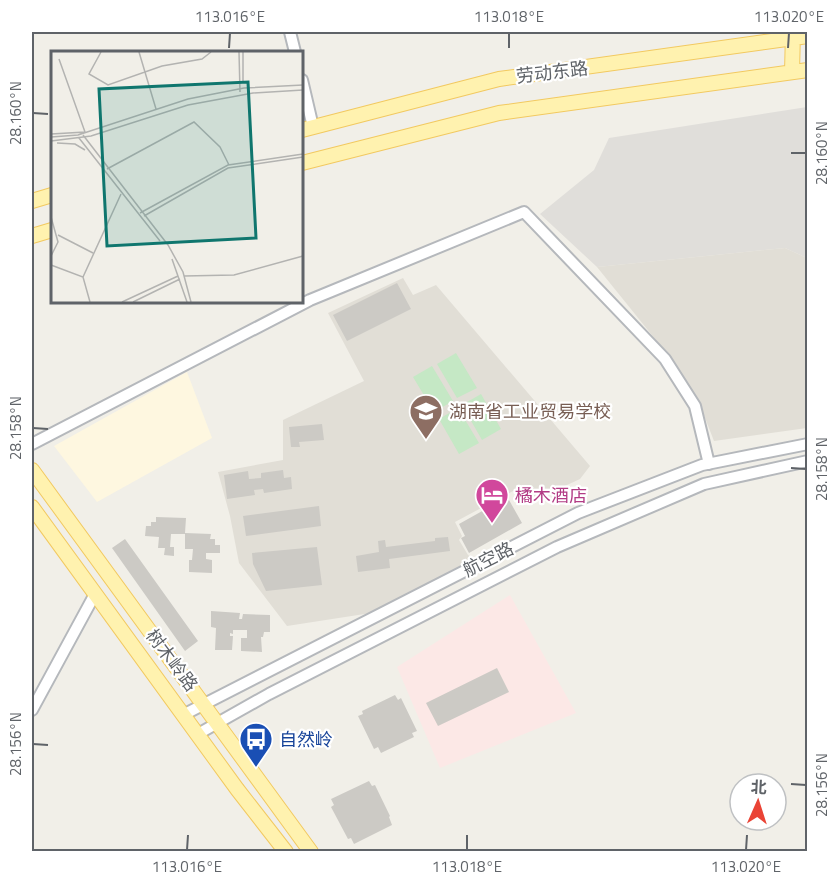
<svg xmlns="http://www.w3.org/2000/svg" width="839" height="883" font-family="'Titillium Web','Noto Sans SC',sans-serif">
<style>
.commercial{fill:#fef7e0}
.industrial{fill:#e0deda}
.education{fill:#e1ded6}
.medical{fill:#fce8e6}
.green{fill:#c5e8c5}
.building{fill:#cccac5}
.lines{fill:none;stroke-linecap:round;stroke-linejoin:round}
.minor-casing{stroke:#b5b8bc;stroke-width:14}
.major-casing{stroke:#f2c960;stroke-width:16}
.minor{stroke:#fff;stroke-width:10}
.major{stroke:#fff2af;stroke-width:14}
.ticks{fill:none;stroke:#5f6368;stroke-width:2}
.labels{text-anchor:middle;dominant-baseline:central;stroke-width:4.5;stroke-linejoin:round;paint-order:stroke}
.street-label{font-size:18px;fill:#5f6368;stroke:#fff}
.education-label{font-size:18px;fill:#785e54;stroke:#fff;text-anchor:start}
.hotel-label{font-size:18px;fill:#b23c85;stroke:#fff;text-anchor:start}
.transit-label{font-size:18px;fill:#164399;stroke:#fff;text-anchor:start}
.inset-road{fill:none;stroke:#b3b3b1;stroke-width:1.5}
.view{fill:#0f766e;fill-opacity:0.15;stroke:#0f766e;stroke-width:3}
.inset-edge{fill:none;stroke:#5f6368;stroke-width:3}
.neatline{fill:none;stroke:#5f6368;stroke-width:2}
.ticks-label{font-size:15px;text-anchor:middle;fill:#5f6368}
</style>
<rect width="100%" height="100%" fill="#f1efe8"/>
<!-- commercial -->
<path class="commercial" d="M187,372L212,438L97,502L54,446Z"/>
<!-- industrial -->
<path class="industrial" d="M807,107V258L785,248L597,267L540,214L594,170L609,138Z"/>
<!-- education -->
<path class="education" d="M785,248L807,258V428L714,441L698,400L668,355L597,267Z
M403,278L413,295L436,285L590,466L580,479L530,502L513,491L455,522L462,536L459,540L468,555L474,559L455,569L371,613L287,626L239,563L230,516L218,472L283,460V420L364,381L328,313Z"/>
<!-- medical -->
<path class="medical" d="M510,595L576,713L440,768L397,667Z"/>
<!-- green -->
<path class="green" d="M456,353L477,388L457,398L437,364Z
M432,366L453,401L434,412L413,377Z
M481,394L501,429L482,440L462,405Z
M458,408L479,443L459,454L439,419Z"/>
<!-- building -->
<path class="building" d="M397,283L411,309L347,341L333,315Z
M322,424L324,440L299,442L300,447H291L289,427Z
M283,470L284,478L291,477L292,489L264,493L263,489L254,490L255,495L227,499L224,475L248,471L249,479L261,478V473Z
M502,500L504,503L509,500L522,523L469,553L461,538L465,536L459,524Z
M319,506L321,526L246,536L243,516Z
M156,517L186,518L185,533L211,534L210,539H215V545H220V553H206V559L212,560V573L189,572V560H192L193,549H185V534H171L170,547H174V556L164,555L165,548H158L159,537L145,536L146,526H151V522H156Z
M448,537L450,551L389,559L390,568L358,572L356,556L379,552L378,541L385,540L386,547L435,541V538Z
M125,539L198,641L185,651L112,548Z
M317,547L322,585L266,591L253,564L252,553Z
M211,611L240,613L239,619H242L243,614L270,615V632H264L263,637H261L262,652L241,651V638H247V630H233V634L230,633V636H233L232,650H215L216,628L211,627Z
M497,668L509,692L438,726L426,703Z
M395,695L398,700L401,698L417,731L412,733L414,737L381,753L378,747L374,749L358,716L363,714L362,711Z
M369,781L372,786L375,785L390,816L389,817L392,825L354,844L351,838L348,839L331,807L334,805L331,799Z"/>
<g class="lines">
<defs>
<path id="minor" d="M290,32L295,52
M302,80L313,127
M32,444L310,300L524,212L665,359L695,406L709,464
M32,710L95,594
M183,715L578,513L702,465L808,444
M198,734L269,694L557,547L704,484L808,461"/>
<path id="major" d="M792,72L793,32
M302,130L499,79L808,36
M302,163L499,113L808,70
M32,201L52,195
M32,236L52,230
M32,470L311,852
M32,507L237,789L286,852"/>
</defs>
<!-- minor casing -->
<use href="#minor" class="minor-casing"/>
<!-- major casing -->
<use href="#major" class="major-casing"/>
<!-- minor -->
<use href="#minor" class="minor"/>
<!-- major -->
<use href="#major" class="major"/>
</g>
<!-- ticks -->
<path class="ticks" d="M229,48L230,33M509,48V33M788,48L789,33M33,113L48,114M791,153H806M33,428L48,429M791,468L806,469M33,744L48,745M791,784L806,785M187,850L188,835M467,850V835M746,850L747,835"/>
<!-- icons -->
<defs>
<symbol id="school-pin" viewBox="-11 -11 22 30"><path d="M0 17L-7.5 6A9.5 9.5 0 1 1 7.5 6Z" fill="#8d6e63" stroke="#fff"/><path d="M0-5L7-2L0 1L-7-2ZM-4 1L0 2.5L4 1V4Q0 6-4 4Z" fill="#fff"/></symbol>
<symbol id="hotel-pin" viewBox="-11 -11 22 30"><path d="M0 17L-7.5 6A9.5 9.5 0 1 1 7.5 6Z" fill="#d1479c" stroke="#fff"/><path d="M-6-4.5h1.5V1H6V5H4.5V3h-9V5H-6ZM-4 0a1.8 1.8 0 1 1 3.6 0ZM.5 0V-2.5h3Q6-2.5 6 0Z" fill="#fff"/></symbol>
<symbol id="bus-pin" viewBox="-11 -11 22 30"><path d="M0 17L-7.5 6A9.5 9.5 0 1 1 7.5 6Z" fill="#1a4fb4" stroke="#fff"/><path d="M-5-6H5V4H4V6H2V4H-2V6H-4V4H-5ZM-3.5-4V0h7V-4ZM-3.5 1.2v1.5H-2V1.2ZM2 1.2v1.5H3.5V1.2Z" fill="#fff"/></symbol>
</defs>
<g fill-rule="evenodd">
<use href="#school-pin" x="407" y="392" width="38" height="52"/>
<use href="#hotel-pin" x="473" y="476" width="38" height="52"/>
<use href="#bus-pin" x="237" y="720" width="38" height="52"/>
</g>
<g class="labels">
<!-- street labels -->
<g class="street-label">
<text transform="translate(552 72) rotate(-7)">劳动东路</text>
<text transform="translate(488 559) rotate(-27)">航空路</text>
<text transform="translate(172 660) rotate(53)">树木岭路</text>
</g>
<!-- education labels -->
<g class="education-label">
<text x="449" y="411">湖南省工业贸易学校</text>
</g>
<!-- hotel labels -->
<g class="hotel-label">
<text x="515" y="495">橘木酒店</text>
</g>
<!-- transit labels -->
<g class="transit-label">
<text x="279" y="739">自然岭</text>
</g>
</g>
<!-- overview -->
<g transform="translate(51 51)">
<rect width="252" height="252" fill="#f1efe8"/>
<path class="inset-road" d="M50,1L38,23L57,34L111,15L151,8L160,1M88,1L105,58M188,1L189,41M192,1V32M0,83L34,81L8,8M32,84L117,194L132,221L140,251M0,86L27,84L137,48L193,37L252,34M28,87L109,190M0,90L40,85L137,54L202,42L252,39M6,92L24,93L34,99M56,118L143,71L169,96L178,114M89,162L177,114L252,103M93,165L177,117L252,106M0,166L7,191L0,205M7,184L42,202M121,208L136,251M0,214L32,226L39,251M133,225L183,224L252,205M32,226L70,143M71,251L127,225M82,251L129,228"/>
<path class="view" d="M197,31L205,187L56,195L48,38Z"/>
<rect width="252" height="252" class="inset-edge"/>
</g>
<!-- border -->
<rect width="839" height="883" fill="none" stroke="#ffffff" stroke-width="66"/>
<!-- north arrow -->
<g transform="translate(758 802) rotate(3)"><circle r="28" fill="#ffffff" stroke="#bfc1c3" stroke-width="1.5"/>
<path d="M0-4.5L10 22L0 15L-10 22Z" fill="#ea4335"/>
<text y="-9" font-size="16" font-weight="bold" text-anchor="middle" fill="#5f6368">北</text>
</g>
<rect x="33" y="33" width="773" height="817" class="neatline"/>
<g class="ticks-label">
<text x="230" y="22">113.016°E</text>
<text x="509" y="22">113.018°E</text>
<text x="789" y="22">113.020°E</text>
<text transform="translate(16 113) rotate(-90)" y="5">28.160°N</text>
<text transform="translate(822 153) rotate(-90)" y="5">28.160°N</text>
<text transform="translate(16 428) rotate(-90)" y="5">28.158°N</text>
<text transform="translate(822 469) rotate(-90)" y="5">28.158°N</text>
<text transform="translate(16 744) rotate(-90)" y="5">28.156°N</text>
<text transform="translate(822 785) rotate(-90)" y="5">28.156°N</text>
<text x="187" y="872">113.016°E</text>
<text x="467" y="872">113.018°E</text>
<text x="746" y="872">113.020°E</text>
</g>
</svg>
